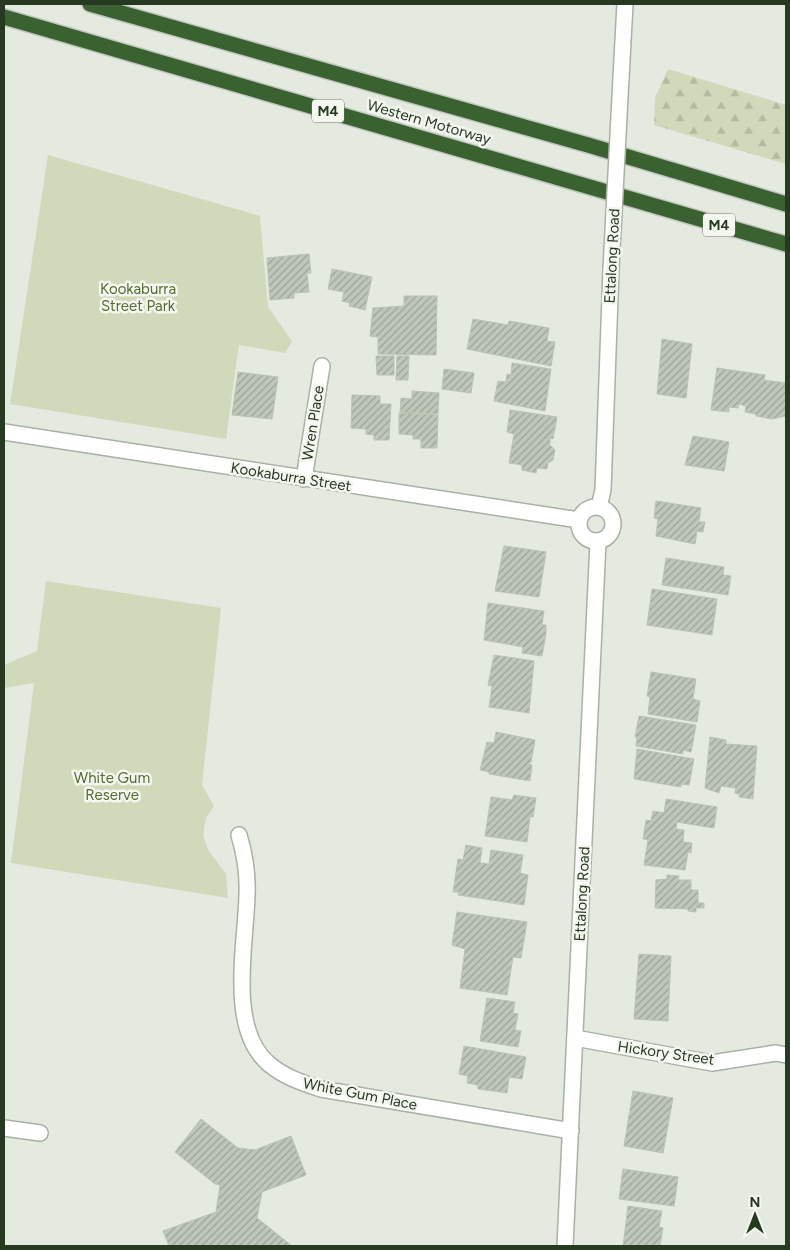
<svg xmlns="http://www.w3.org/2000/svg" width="790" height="1250" font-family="Figtree,sans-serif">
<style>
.forest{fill:url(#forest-firs)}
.park{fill:#d1d9bb}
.building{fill:url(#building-hatch);stroke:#b9c3b3}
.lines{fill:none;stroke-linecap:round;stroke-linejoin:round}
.minor-casing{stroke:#a8b1a3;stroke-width:18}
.tertiary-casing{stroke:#a8b1a3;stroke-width:18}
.motorway-casing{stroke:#c3c8c1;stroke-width:18}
.minor{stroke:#fff;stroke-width:15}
.tertiary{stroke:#fff;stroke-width:15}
.motorway{stroke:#3a6231;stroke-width:15}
.tertiary-bridge-casing{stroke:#a8b1a3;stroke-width:18;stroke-linecap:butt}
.tertiary-bridge{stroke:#fff;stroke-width:15}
.labels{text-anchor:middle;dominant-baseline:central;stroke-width:5;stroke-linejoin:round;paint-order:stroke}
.shield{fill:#f3f7f0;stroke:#657260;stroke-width:1}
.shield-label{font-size:14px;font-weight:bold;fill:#283922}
.street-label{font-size:15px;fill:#283922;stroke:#f3f7f0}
.park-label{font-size:15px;fill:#546c30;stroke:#f3f7f0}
</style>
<defs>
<pattern id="forest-firs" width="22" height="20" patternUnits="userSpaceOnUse" patternTransform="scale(1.25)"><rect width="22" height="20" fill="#d1d9bb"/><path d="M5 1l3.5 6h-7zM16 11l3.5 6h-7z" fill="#b3bba0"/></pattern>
<pattern id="building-hatch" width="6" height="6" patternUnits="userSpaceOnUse" patternTransform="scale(1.25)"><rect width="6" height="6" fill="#bec7b9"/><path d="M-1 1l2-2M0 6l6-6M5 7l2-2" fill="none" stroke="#9aa396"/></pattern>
</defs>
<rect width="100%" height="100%" fill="#e4eae0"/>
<!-- forest -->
<path class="forest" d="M668,69L786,105V164L654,125L655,98Z"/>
<!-- park -->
<path class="park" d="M48,155L260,216L268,307L292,341L285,353L239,345L226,439L10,404Z
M46,581L221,608L202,785L214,806L206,818L203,835L208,850L226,874L228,898L11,863L34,683L4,688V665L37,651Z"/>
<!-- building -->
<path class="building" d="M309,254L311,273H307L309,292L294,293V298L270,300L267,258Z
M332,269L372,277L365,310L349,306L350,303L342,301L344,292L328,289Z
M404,296H437L436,355L378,354V337L370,336L373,308L404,306Z
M473,319L508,325L509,321L549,328L547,341L555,342L551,366L467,349Z
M662,339L692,344L686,398L657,394Z
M376,356H394V375H377Z
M397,356H409L408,380H396Z
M512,363L551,369L545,411L494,401L498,381L506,382L507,374L511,375Z
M717,368L765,375L764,380L786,383V416L772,419L756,416V414L745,412L746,406L739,404L738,408L729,407V412L711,410Z
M444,369L474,373L471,393L442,389Z
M238,372L278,377L272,419L232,415Z
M412,391L439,393L438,414L400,412L401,398L412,399Z
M352,395L380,396V404H391L389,440H374V435L366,434V429L351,428Z
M510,410L557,417L553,439L550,438V445L555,450L553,460L548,463L547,469L537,468L536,473L522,470V465L509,463L514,434L507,432Z
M399,413L438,415L437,448H421V439H413V435L399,434Z
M693,436L729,442L724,471L685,465Z
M656,501L701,508L699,522H705L703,532L697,531L695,544L656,536L658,519L654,518Z
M504,546L546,552L539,597L495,591Z
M666,558L724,567L723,575L731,576L728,595L662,585Z
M652,589L717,599L712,635L647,625Z
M488,603L544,611L542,625H546V634L542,656L522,653L523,647L484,640Z
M494,655L534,661L529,713L489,707L492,686L488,685Z
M651,672L696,679L693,699L700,701L697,722L648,714L650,697L647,696Z
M639,716L696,725L691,752L683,750V754L636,746L637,737H635Z
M496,732L535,740L531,762L528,764L532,765L530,781L489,774V772L480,770L487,742L494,743Z
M710,737L726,740V744L757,746L753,799L739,797V794L735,793L736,788L721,786L719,793L705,788Z
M637,749L694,759L689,785L681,784V787L634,779Z
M514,795L536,798L533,817H530L527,842L485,836L491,797L512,800Z
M666,799L717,807L714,828L677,822L676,829L684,830L683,842L692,843L691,853L688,852L685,870L644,865L648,840L643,839L646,820L651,821L653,811L664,813Z
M466,845L482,848L480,863L489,864L491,850L523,855L520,873L528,875L524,905L458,895L459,892H453L458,859L463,860Z
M667,875L679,876L678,880H691V890H698V903H704V908H696V912L688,911V909L655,908L656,880L667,879Z
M457,912L527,922L521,958L513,957L507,995L460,988L465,949L452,945Z
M639,954L671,956L668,1021L634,1019Z
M487,998L515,1002L513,1013L518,1014L515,1030L521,1031L518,1047L480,1041Z
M464,1046L526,1057L522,1079L509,1077L507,1093L478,1089V1085L467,1083L468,1076L459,1074Z
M633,1091L673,1098L663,1153L624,1146Z
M201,1119L238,1148L255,1150L291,1136L306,1175L262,1192L257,1218L292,1246H169L163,1231L216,1212L220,1185L215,1184L175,1152Z
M623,1169L678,1177L674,1206L619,1199Z
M628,1206L662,1211L659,1227L663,1228L660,1245L663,1246H623Z"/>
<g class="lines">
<defs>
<path id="minor" d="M4,432L579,520
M304,479L322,366
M239,835C245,855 248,874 247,895C246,944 227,1029 269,1064C284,1077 303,1083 321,1089L571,1131
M575,1038L712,1063L776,1053L786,1055
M4,1128L40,1133"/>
<path id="tertiary" d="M621,78L625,4
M579 524a17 17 0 1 1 34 0a17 17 0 1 1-34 0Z
M599,507L603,490L611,269
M565,1246L598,542"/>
<path id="motorway" d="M90,4L588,145L786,204
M4,17L786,244"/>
</defs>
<!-- minor casing -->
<use href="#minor" class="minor-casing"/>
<!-- tertiary casing -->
<use href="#tertiary" class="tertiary-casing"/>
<!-- motorway casing -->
<use href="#motorway" class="motorway-casing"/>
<!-- minor -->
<use href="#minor" class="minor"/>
<!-- tertiary -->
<use href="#tertiary" class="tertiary"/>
<!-- motorway -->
<use href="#motorway" class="motorway"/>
<defs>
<path id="tertiary-bridge" d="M611,269L621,78"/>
</defs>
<!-- tertiary-bridge casing -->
<use href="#tertiary-bridge" class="tertiary-bridge-casing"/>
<!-- tertiary-bridge -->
<use href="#tertiary-bridge" class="tertiary-bridge"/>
</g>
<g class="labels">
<!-- shield labels -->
<g class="shield">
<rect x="312" y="99.5" width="32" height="23" rx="4"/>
<rect x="703" y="213.5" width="32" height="23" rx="4"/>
</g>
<g class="shield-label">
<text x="328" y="111">M4</text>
<text x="719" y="225">M4</text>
</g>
<!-- street labels -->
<g class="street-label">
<text transform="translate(429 122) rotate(16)">Western Motorway</text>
<text transform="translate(612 256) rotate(-87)">Ettalong Road</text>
<text transform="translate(313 423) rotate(-81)">Wren Place</text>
<text transform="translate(291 477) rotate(9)">Kookaburra Street</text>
<text transform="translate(582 894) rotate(-87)">Ettalong Road</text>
<text transform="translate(666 1053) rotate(8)">Hickory Street</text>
<text transform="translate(360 1094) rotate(11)">White Gum Place</text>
</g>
<!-- park labels -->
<g class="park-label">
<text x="138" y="289">Kookaburra<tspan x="138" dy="17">Street Park</tspan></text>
<text x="112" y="778">White Gum<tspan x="112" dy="17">Reserve</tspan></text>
</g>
</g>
<!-- border -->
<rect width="790" height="1250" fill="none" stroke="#283922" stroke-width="10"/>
<!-- north arrow -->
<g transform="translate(755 1215)" stroke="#f3f7f0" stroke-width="4" paint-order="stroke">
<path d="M0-4L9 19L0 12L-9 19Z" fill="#283922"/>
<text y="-8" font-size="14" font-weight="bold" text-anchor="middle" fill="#283922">N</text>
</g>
</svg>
